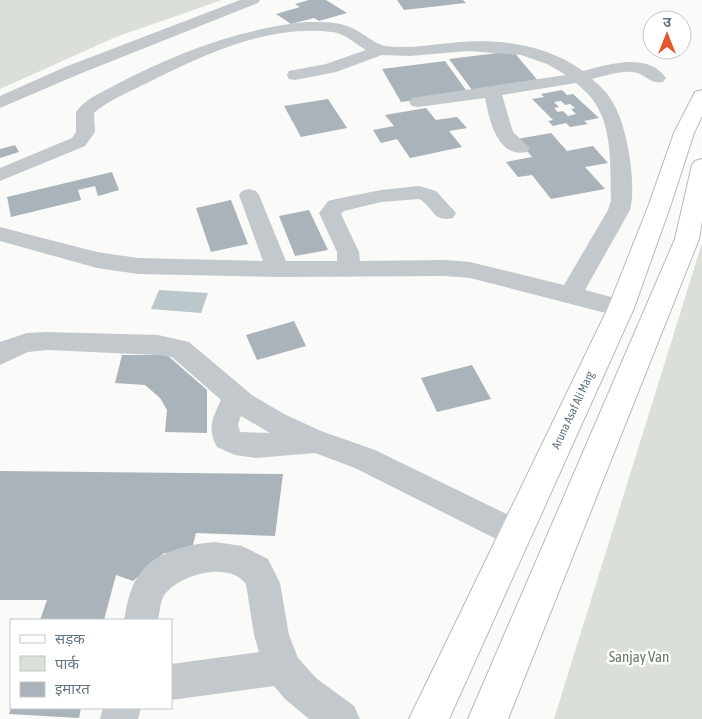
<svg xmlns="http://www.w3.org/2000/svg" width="702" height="719" font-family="'Asap Condensed','Noto Sans Devanagari',sans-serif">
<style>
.green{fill:#dadfd7}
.water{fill:#bbc7cb}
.building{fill:#aab3b9;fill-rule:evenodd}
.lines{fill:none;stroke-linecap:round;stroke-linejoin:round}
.major-casing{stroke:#b5babe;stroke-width:2}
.minor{fill:#c3c8cc;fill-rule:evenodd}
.major{fill:#fff;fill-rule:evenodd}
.labels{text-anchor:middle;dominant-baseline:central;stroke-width:5;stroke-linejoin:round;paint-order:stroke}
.street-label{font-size:12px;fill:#657683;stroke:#fff}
.near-park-label{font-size:15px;fill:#687a64;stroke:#fff}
</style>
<rect width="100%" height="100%" fill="#fafaf8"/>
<!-- green -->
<path class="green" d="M0,0H222L116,37L0,89Z
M702,243V719H554Z"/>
<!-- water -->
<path class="water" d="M159,290L208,293L201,313L151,309Z"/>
<!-- building -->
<path class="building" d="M309,0H326L347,13L319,21L314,18L291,24L276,14L300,7L295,4Z
M397,0H463L466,3L404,10Z
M513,51L539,82L472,90L449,59Z
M445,61L468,93L401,102L382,69Z
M562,90L567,95L573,94L599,118L584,121L588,124L570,127L566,123L553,126L548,121L553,120L532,99L544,97L541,94ZM561,101L565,105L570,104L575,108L571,109L576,114L568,116L563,111L558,112L554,108L559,107L554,102Z
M328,99L347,128L301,137L284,106Z
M426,108L436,120L457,117L467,128L449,131L462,147L410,158L397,139L381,143L373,130L394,126L385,115Z
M551,133L567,151L593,146L608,163L585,167L605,189L551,199L532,175L518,177L506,162L532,157L517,139Z
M15,145L19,152L0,158V149Z
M112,172L119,190L98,196L95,186L78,190L81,200L11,217L7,197Z
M231,200L248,244L211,252L196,208Z
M309,210L328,250L295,256L279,216Z
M294,321L306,346L257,360L246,335Z
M122,355H167L207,390V433L165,432L167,410L160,398L145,385L115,383Z
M472,365L491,399L437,412L421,378Z
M0,471L283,474L275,536L196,533L191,552L164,553L133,581L116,575L104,620H40L47,600H0Z
M11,708H81L79,718L9,714Z"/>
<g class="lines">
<defs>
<path id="major" d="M702,90V116L694,133L670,207L634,308L449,719H409L608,308L648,207L674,133L693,96L695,92Z
M702,159V221L699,239L508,719H468L675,239L692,165L695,161Z"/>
</defs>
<!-- major casing -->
<use href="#major" class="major-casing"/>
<!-- minor -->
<path class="minor" d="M240,0H260L258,3L77,75L0,108V96L65,67Z
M306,22C322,22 337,21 352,28C363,33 373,43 385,46C407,49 429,45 450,43C496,38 545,43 583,71C607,65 647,51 666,78L663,82C650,85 645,73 633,72C619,71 605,76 592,79C600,86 608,93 613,103C627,125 637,185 630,210L585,290L630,302L633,308L630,314L621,317L470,278L445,276L278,277L138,274L97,268L0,241V227L97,252L138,258L263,261L239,195L242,191L249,189L256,191L259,195L286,261H337V252L319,213L328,201L336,199L381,190L419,186L436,191L456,213L453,218C432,223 434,207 419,199L381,202L344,211L341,214L359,252L360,261L445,260L470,262L564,285L608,210L611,200C610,169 613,130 595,103C590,95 583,89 576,83L502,95L513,132L530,148L527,152C497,159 489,118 485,98L418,107L412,106L409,102L412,98L418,97L566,75L547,64L521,55L469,51L410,56L382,55L336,72L295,80L289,79L287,75L289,71L326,64L366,50C355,44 345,33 332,32C268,24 203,55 147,83C129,92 109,100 94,113L95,132L85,146L0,181V168L72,138L76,132V112C86,98 103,92 117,84C176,53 239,29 306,22Z
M47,332L158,335L189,342L252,395L284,414L321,431L375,450L527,524L532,534L527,544L516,549L355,468L315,453L256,458L235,455L217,447C207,427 212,420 221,400L172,357L158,355L47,350L28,352L0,365V342L27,333ZM241,416L270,433L240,432L238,424Z
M215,542L242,546L268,559L280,583L289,635L298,658L316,678L354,706L360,719H309L285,699L274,686L171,700V664L259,652L254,635L246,584C229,561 181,574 165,594C160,600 160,612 158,620H124C127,604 130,585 141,572C157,551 190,544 215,542Z
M103,708H141L138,719H100Z"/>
<!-- major -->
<use href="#major" class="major"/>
</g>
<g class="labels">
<!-- street labels -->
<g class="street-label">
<text transform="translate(573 410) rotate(-65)">Aruna Asaf Ali Marg</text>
</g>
<!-- near-park labels -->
<g class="near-park-label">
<text x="639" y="656">Sanjay Van</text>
</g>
</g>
<!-- legend -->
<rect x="10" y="619" width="162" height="90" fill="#ffffff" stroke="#c1c8cd"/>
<rect x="20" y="635" width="25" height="8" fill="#ffffff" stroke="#c1c8cd"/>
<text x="55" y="644" font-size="15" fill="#657683">सड़क</text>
<rect x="20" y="656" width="25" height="15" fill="#dadfd7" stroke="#c1c8cd"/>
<text x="55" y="669" font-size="15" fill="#657683">पार्क</text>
<rect x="20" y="682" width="25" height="15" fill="#aab3b9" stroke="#c1c8cd"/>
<text x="55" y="694" font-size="15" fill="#657683">इमारत</text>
<!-- north arrow -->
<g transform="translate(667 35)"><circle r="24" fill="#ffffff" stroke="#c1c8cd"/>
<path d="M0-4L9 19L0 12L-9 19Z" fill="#e4572e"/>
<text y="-8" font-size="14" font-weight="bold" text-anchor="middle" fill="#657683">उ</text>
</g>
</svg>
